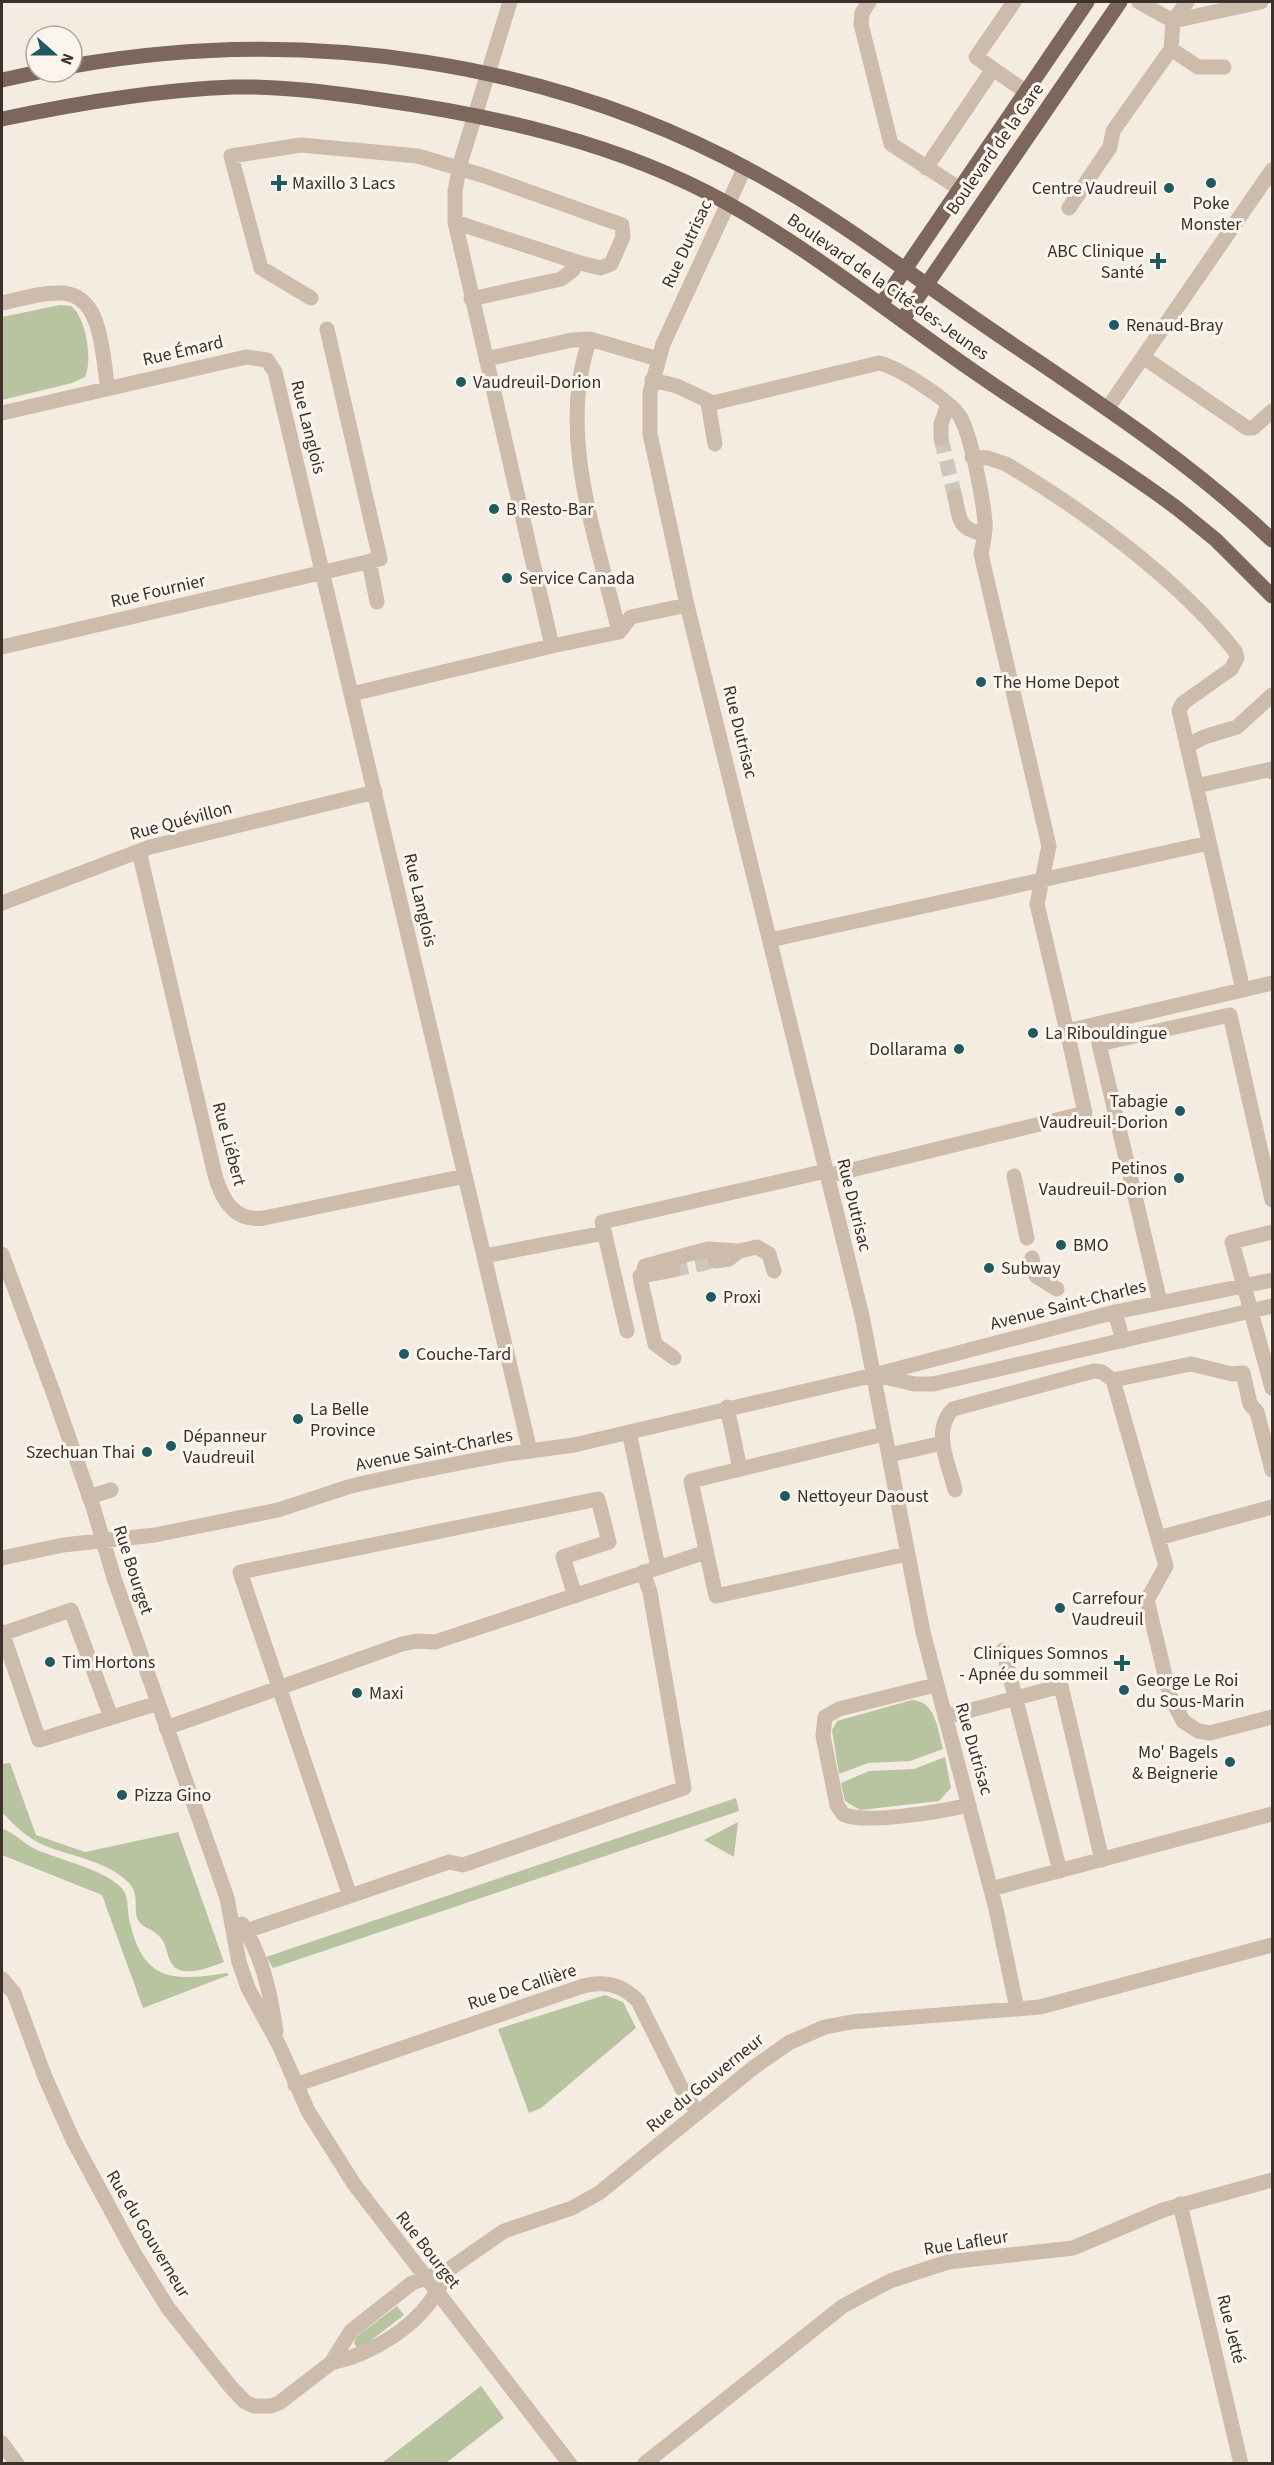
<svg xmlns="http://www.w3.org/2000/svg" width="1274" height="2465" font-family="'Source Sans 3',sans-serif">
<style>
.green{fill:#b8c4a0}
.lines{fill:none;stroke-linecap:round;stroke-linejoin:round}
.minor-tunnel{stroke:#cfc6bd;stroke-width:15;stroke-dasharray:15 8;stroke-linecap:butt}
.minor{stroke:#cdbbac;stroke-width:15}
.major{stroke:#7d675c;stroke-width:15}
.poi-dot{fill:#1f5a5e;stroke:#fbf5ee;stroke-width:2}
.labels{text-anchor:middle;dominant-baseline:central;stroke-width:6;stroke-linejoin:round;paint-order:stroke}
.street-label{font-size:18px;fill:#3b302b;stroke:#fbf5ee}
.poi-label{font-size:18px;fill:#3b302b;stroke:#fbf5ee;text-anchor:start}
</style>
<rect width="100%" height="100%" fill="#f4ebe1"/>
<!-- green -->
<path class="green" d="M60,305L71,306C86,317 93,361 85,377L72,383L2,400V317Z
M912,1700C936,1701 938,1731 943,1749L910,1761L868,1763L839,1774L832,1730L837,1721Z
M945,1757L951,1788L939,1801L860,1810L845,1801L841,1783L869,1771L914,1769Z
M10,1763L36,1835L85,1852L178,1832L224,1962C211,1967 182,1979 172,1964C166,1955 167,1942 158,1935C152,1929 140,1927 137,1918C134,1905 139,1894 129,1883C106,1859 65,1856 37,1842C23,1834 12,1823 2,1812V1764Z
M736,1798L739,1811L273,1968L266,1957Z
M738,1822L734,1857L704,1840Z
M2,1829C13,1831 25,1845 37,1850C58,1859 112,1872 124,1891C129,1899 127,1913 130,1923C144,1983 175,1981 227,1973L229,1975L143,2008L102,1895L2,1855Z
M605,1995L623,2002L636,2028L541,2108L529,2113L498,2029Z
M397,2306L404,2315L365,2345L357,2347L354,2344L356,2337Z
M481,2386L504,2418L446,2463H382Z"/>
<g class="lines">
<!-- minor-tunnel -->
<path class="minor-tunnel" d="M941,438L955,497
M673,1270L715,1261"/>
<!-- minor -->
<path class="minor" d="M510,2L460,164L455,191V222L552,646L619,632L631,617L687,605
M869,2L862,13L861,24L891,144L960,189
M1014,2L976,57L1026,92
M1139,2L1173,21L1261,2
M1171,49L1198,67H1224
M745,167L663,344L650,392V434L687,605L862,1316L923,1632L996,1909L1017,2009
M926,168L993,69
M1069,208L1110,147L1113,131L1171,49L1173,21L1187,2
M455,222L577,262L573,270L561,279L471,299
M311,298L261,268L231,156L301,145L418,156L485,176L622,225L623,237L611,264L600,268L577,262
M2,303C21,299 42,292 61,293C104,294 102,358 108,389
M1143,357L1247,428H1253L1272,411
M486,359L572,340L590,339
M652,380L677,386L713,403L879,363C898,367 947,399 959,415C971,433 983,499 985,522C986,532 983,544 981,554L1049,846L1037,904L1067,1031L1272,983
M708,403L715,444
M1107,409L1272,170
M2,413L246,357L267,360L275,372L530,1451
M941,438V424L948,404
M972,457L988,458L1006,464C1086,512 1177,578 1235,651L1237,658L1231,669L1183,703L1179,710L1243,990
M955,497C960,520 958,529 984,534
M369,561L377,602
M619,632C597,538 556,433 590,339L658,359
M2,647L380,559L327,329
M352,694L552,646
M1187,746L1204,737L1237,727L1272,695
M1196,786L1272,769V772
M139,851L215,1175C222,1201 235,1222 264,1218L465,1176
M2,903L150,847L375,792
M770,940L1209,843
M827,1176L1085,1113L1067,1031
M1014,1176L1027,1238
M1272,1232L1232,1242L1272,1388
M2,1254L53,1392L94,1510L114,1578L227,1898L239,1962L248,1988L279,2045L308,2111L354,2184L570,2464
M484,1256L604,1233
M1032,1258L1036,1276L1057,1289
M715,1261L729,1259L739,1251
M640,1276L673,1270
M1160,1302L1099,1044L1230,1015L1272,1200
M1115,1312L1123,1341
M627,1331L602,1222L826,1171
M674,1358L655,1344L641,1282L645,1266L708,1249L739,1251L757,1247L769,1254L774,1271
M877,1375L914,1384H933L1272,1306
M727,1407L740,1469
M629,1432L658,1567
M884,1434L691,1481L716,1596L907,1554
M889,1455L943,1443
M1272,1470L1257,1412L1250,1404L1243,1373L1232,1374L1191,1364L1113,1380L1166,1566L1147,1600L1170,1696L1183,1721L1198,1731L1210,1733L1272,1717
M955,1490C949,1464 931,1431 953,1409L1094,1371L1102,1372L1113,1380
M89,1497L111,1490
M1158,1538L1272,1507
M2,1558L63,1545L155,1535L278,1510L351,1486L414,1472L507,1454L574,1445L874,1375L1115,1312L1272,1280
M2,1632L39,1740L158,1703
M2,1634L71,1610L111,1717
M1003,1650L1060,1871
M935,1685L839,1709L825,1717L823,1736L837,1805L843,1814C864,1825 944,1811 969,1805
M945,1717L1061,1686L1102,1860
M166,1728L402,1644L417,1641L435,1642L706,1552
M991,1889L1272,1814
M350,1896L449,1862L463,1865L684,1788L650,1592L643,1572
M242,1924C263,1958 270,1992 276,2031
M234,1935L350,1896L240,1572L598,1499L609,1542L563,1557L575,1596
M2,1979L14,1993L45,2077L73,2140L134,2253L168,2308L230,2386L245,2402L254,2406H271L279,2403L331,2363L351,2331L412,2283L448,2270L504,2231L572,2208L599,2193L753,2068L790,2042L825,2027L851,2022L1040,2007L1272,1945
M295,2085L583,1986C605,1981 622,1984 638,2001L684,2093L698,2113
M1180,2204L1241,2464
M331,2363C373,2354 420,2325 440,2286
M2,2443L17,2464
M644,2464L843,2306L890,2281L948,2262L1073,2248L1163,2210L1272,2180"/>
<!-- major -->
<path class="major" d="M72,66C305,25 549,60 757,174C838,218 911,275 987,327C1085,394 1186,458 1272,540
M2,80L39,72
M2,119C78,103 155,90 233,87C280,86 328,92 375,99C497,116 619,143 727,203C818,254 894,317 979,375C1045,421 1114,461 1178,509L1216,540L1272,596
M882,303L1087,2
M903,319L1120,2"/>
</g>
<!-- markers -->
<g class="poi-dot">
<path d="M276 174h6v6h6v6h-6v6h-6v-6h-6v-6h6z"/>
<circle cx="1211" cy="183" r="6"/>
<circle cx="1169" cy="188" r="6"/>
<path d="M1155 252h6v6h6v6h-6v6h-6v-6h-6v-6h6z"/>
<circle cx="1114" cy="325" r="6"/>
<circle cx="461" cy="382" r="6"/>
<circle cx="494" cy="509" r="6"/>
<circle cx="507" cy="578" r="6"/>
<circle cx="981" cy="682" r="6"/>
<circle cx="1033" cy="1033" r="6"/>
<circle cx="959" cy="1049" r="6"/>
<circle cx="1180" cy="1111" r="6"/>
<circle cx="1179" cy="1178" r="6"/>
<circle cx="1061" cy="1245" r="6"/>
<circle cx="989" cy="1268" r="6"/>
<circle cx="711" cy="1297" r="6"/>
<circle cx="404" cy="1354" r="6"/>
<circle cx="298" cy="1419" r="6"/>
<circle cx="171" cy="1446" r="6"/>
<circle cx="147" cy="1452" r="6"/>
<circle cx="785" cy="1496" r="6"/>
<circle cx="1060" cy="1608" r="6"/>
<circle cx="50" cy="1662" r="6"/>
<path d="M1119 1654h6v6h6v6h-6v6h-6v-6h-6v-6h6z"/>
<circle cx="1124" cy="1690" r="6"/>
<circle cx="357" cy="1693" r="6"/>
<circle cx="1230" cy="1762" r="6"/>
<circle cx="122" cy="1795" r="6"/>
</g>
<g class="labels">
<!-- street labels -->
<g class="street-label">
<text transform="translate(995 149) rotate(-55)">Boulevard de la Gare</text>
<text transform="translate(687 244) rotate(-65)">Rue Dutrisac</text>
<text transform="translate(888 287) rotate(35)">Boulevard de la Cité-des-Jeunes</text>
<text transform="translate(183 351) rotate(-13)">Rue Émard</text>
<text transform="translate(308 427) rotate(76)">Rue Langlois</text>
<text transform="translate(158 591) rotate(-13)">Rue Fournier</text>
<text transform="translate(740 732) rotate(76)">Rue Dutrisac</text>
<text transform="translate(181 821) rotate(-15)">Rue Quévillon</text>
<text transform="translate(420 900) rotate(77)">Rue Langlois</text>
<text transform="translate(229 1144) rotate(75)">Rue Liébert</text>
<text transform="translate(854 1205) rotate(76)">Rue Dutrisac</text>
<text transform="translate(1068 1305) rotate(-14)">Avenue Saint-Charles</text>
<text transform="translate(434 1450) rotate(-11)">Avenue Saint-Charles</text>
<text transform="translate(133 1570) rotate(72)">Rue Bourget</text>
<text transform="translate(974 1749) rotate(74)">Rue Dutrisac</text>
<text transform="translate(522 1987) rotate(-18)">Rue De Callière</text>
<text transform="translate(705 2083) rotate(-39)">Rue du Gouverneur</text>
<text transform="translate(148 2234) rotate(59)">Rue du Gouverneur</text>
<text transform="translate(966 2243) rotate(-9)">Rue Lafleur</text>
<text transform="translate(428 2250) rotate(52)">Rue Bourget</text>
<text transform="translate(1231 2329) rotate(76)">Rue Jetté</text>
</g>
<!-- poi labels -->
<g class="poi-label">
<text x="292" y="183">Maxillo 3 Lacs</text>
<text x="1157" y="188" text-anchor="end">Centre Vaudreuil</text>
<text x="1211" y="203" text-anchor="middle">Poke<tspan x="1211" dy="21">Monster</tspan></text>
<text x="1144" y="251" text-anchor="end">ABC Clinique<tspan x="1144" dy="21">Santé</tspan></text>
<text x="1126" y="325">Renaud-Bray</text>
<text x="473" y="382">Vaudreuil-Dorion</text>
<text x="506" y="509">B Resto-Bar</text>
<text x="519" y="578">Service Canada</text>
<text x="993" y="682">The Home Depot</text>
<text x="1045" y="1033">La Ribouldingue</text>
<text x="947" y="1049" text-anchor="end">Dollarama</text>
<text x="1168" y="1101" text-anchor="end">Tabagie<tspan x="1168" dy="21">Vaudreuil-Dorion</tspan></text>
<text x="1167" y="1168" text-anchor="end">Petinos<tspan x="1167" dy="21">Vaudreuil-Dorion</tspan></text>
<text x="1073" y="1245">BMO</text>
<text x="1001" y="1268">Subway</text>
<text x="723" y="1297">Proxi</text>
<text x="416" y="1354">Couche-Tard</text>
<text x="310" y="1409">La Belle<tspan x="310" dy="21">Province</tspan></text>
<text x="183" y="1436">Dépanneur<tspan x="183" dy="21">Vaudreuil</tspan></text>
<text x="135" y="1452" text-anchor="end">Szechuan Thai</text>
<text x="797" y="1496">Nettoyeur Daoust</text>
<text x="1072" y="1598">Carrefour<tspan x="1072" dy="21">Vaudreuil</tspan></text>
<text x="1108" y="1653" text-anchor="end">Cliniques Somnos<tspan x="1108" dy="21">- Apnée du sommeil</tspan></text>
<text x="62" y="1662">Tim Hortons</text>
<text x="1136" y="1680">George Le Roi<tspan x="1136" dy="21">du Sous-Marin</tspan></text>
<text x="369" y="1693">Maxi</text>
<text x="1218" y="1752" text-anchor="end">Mo' Bagels<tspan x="1218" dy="21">&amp; Beignerie</tspan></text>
<text x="134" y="1795">Pizza Gino</text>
</g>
</g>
<!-- border -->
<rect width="1274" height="2465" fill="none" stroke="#3b302b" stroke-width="6"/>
<!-- north arrow -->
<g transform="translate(54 54) rotate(111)"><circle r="28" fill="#fbf5ee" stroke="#aea6a0" stroke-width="1.5"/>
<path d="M0-4.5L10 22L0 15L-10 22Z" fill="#1f5a5e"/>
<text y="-9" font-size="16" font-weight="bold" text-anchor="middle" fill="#3b302b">N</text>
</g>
</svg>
